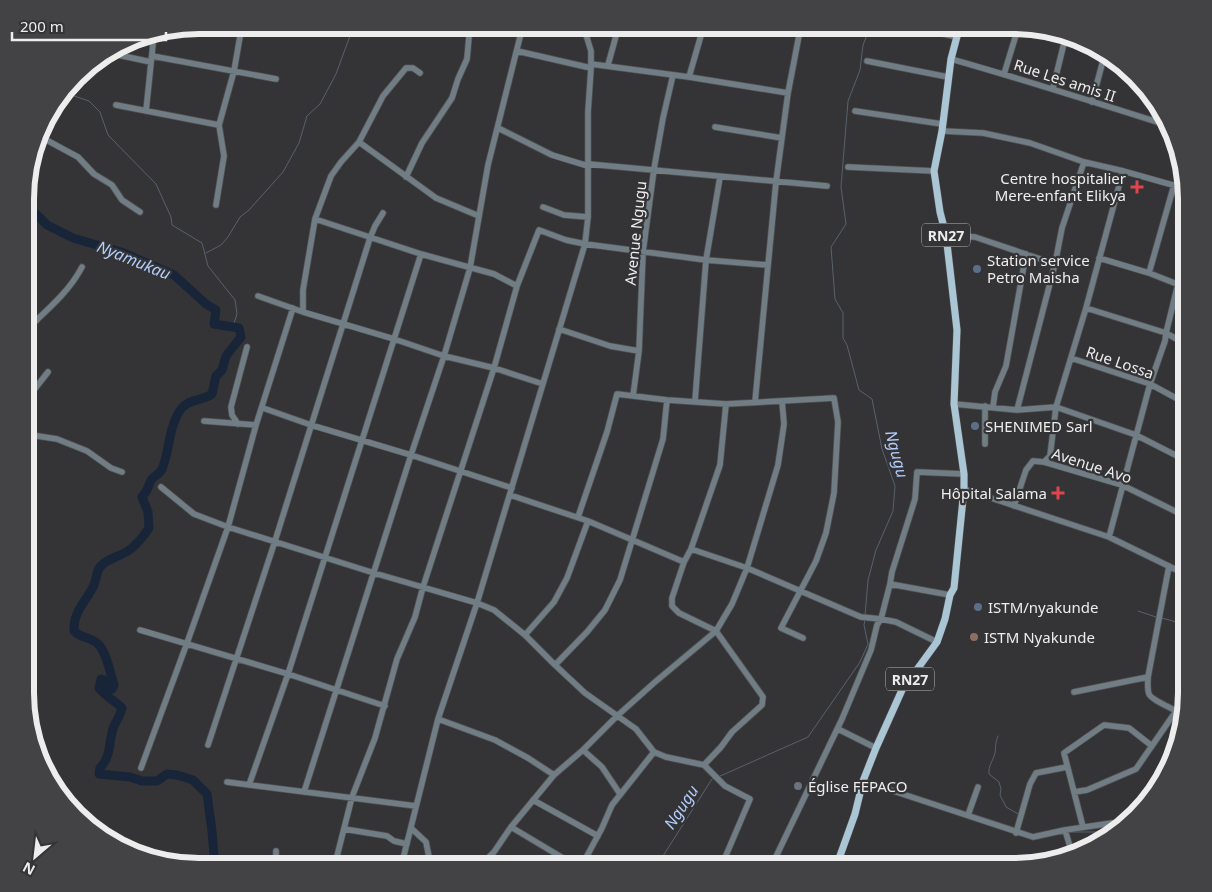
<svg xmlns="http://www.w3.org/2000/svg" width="1212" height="892" font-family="'Noto Sans',sans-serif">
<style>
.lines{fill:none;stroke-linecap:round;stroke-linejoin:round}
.stream{stroke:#58616f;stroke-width:1}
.river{stroke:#182539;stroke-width:9}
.minor-casing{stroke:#525253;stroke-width:7}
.major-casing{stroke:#525253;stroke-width:8}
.minor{stroke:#707d84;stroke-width:5.5}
.major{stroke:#aac6d5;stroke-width:7}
.health-dot{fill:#e0444e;stroke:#343436;stroke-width:2}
.service-dot{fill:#5c6f8a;stroke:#343436;stroke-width:2}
.education-dot{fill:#8d6e63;stroke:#343436;stroke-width:2}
.worship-dot{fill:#6b7280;stroke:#343436;stroke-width:2}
.labels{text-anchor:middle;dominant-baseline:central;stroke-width:4.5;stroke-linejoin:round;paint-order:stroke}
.shield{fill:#343436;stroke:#b6b6b7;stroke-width:1}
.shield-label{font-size:14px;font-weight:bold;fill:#ededee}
.street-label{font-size:15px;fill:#ededee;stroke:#343436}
.poi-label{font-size:15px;fill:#ededee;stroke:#343436;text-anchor:start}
.water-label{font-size:16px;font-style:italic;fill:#b2cffe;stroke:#343436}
.rim{fill:none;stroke:#ededee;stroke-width:6}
</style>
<rect width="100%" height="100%" fill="#343436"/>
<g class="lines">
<!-- stream -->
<path class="stream" d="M65,93L89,101L100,112L108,135L156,184L171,217L172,225L202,243L208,266L235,300L237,314L233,326
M206,253L221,245L228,237L240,217L249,210L283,172L299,143L307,116L320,104L336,74L354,25
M1138,611L1156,617
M865,616L868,580L876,550L893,511L895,486L882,449L872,399L859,390L847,345L843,338V313L835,299L831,247L846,224L841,187L848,101L860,70L863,45L869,30L868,25
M1162,618L1187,625
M998,736C995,743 996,747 995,753C993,761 988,766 989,774L999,782L1001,789L1000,795L1006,807L1020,815
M718,777L808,737L860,662L868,644L864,625L865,620
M1068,832H1106L1120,824
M656,867L712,779L714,778"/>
<!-- river -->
<path class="river" d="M26,211L36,214L47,225L73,238L121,252L174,275L206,304L216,310L214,324L239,328L241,337L226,356L222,370L216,376L212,394C202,401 188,399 181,409C168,427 170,451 162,469C160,474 154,476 151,480C148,487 148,491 142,497L148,512L149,528C143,537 137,545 128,551C120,556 110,558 103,564C96,569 97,578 94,585C86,602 73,611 74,631C80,638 91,637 98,644C107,653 110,673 114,685L112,689L104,680L101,679L99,688C106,697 114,700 122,708C120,717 117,719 114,726C108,741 112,756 100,768L99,774L130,777L142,781H157L167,774L177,775L193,780L207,794L212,831L215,867"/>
<defs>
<path id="minor" d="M280,25L284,26
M477,25L521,34
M906,25L957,37
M517,51L591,68
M109,53L151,62
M152,56L276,79
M951,59C1025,80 1097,103 1170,126
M867,61L948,77
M591,64L689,77L788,93
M608,65L619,25
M1004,74L1019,25
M689,77L704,25
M1053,88L1066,35
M1092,102L1105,53
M116,105L219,125
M146,111L154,34
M855,111L942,124
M715,127L782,138
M498,128L552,155L588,166
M942,131L983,133L1030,143L1084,162L1123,171L1187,189
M39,136L78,157L94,174L112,185L122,200L140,212
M359,142L436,198L479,216
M588,164L827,186
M848,167L934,171
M406,177L422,143L452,98L458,79L467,59L470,25
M216,205L224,156L219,125L234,71L242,25
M543,207L564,215L588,217
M315,219L421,254L494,274L517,286
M946,235L975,237L1055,264
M1099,258L1149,273L1187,288
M1149,273L1174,185
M258,296L303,312L394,339L444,356L494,368L543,384
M1086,308L1166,333L1187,345
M26,311L37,320
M303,312V290L315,219L331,176L341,162L359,142L383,96L406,68H413L420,73
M559,329L610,346L639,351
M26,330C47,310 69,292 82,267
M1071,358L1150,384L1187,404
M633,396L639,351L643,252L654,169L663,118L673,75
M26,400L48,372
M695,401L706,260L720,177
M755,402L776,182L788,93L801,25
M954,404L1017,410L1056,407L1136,435L1187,461
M985,406V444
M993,407L995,392L1006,366L1026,254
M263,408L311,425L411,455L512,488
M1017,410L1055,264L1062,228L1084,162
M204,421L256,425
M238,424L232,415L231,407L247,347
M26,432L31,435L57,439L87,451L111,468L122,472
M1044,462L1050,456L1056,407L1086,308L1123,171
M161,487L194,514L228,527L374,573L477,603L494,610L525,635L555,665L585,693L636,729L654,752L666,757L704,765L725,786L750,799L721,867
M964,489L1109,537L1187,575
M510,495L588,521L684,562
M1014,506L1026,470L1033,461L1044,462L1122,485L1187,517
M578,517L607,432L617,394L667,400L726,404L834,398L838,422L834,493L826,533L816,561L781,628L803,638
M1109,537L1150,384L1165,341L1166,333L1178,284
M691,549L747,568L861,617L881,619L890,584L892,572L915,499L917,472L964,474
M1169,566L1148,677C1148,682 1147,689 1149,694C1151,700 1177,710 1184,716
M890,584L950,595
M140,630L288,674L385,706
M525,635L554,602L567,578L588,521
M555,665L587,632L605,610L620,580L663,439L667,400
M1074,692L1148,677
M438,719L495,740L528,758L554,775
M838,729L876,748
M208,745L275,541L370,238L375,226L383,213
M583,750L602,767L620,794
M704,765L721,747L732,732L762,705L763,697L716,631L679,613L672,606V598L684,562L691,549L720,465L726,404
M141,768L187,643L228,527L256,425L293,308
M47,776L75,807L87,825
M863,781L1033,837L1065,830L1112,823
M227,782L416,806
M249,785L288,674L421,254
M304,792L411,455L444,356L470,268L488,165L523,25
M1074,792L1087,790L1136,769L1187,695
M533,800L598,836
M968,815L978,787
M511,827L578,867
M1083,827L1064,753L1104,725L1129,728L1152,746
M411,828L426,842L431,867
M344,829L387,836L394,841L407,844
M1065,830L1072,853
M1016,833L1030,784L1036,773L1067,767
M276,851V867
M722,863L730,867
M474,865L484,862L494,852L511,827L554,775L583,750L617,716L655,682L716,631L732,604L747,568L778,465L784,424L782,401
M329,867L335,864L352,797L375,738L397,659L415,617L423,587L494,368L517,286L539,230L566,240L585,244L706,260L768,265
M401,867L438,719L477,603L585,244L588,217V112L591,68V51L583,25
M465,867L474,865L475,867
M581,867L602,828L612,805L654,752
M771,867L842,719L871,650L877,625L881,619L896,622L937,642"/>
<path id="major" d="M836,867L855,814L863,781L876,748L902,690L937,642L945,619L950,595L954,588L964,489V474L954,404L957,330L946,235L940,212L934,171L942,131L951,59L960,25"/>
</defs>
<!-- minor casing -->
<use href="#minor" class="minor-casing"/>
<!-- major casing -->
<use href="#major" class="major-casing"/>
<!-- minor -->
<use href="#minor" class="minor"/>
<!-- major -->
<use href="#major" class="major"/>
</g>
<!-- markers -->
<g class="health-dot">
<path d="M1134.5 179.5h5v5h5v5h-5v5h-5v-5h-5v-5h5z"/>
<path d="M1055.5 485.5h5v5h5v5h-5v5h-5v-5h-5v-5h5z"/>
</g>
<g class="service-dot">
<circle cx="977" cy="269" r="5"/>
<circle cx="975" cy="426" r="5"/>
<circle cx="978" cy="607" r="5"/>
</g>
<circle class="education-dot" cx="974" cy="637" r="5"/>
<circle class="worship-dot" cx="798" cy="786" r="5"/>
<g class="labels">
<!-- shield labels -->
<g class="shield">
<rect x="922" y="223.5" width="48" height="23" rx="4"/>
<rect x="886" y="667.5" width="48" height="23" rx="4"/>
</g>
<g class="shield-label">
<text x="946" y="235">RN27</text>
<text x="910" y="679">RN27</text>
</g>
<!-- street labels -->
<g class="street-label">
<text transform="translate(1065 80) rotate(18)">Rue Les amis II</text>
<text transform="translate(635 233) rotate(-84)">Avenue Ngugu</text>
<text transform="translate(1120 362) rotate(19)">Rue Lossa</text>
<text transform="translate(1092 465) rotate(18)">Avenue Avo</text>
</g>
<!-- poi labels -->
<g class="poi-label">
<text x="1126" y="178" text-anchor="end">Centre hospitalier<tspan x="1126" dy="17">Mere-enfant Elikya</tspan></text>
<text x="987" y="260">Station service<tspan x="987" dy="17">Petro Maisha</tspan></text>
<text x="985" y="426">SHENIMED Sarl</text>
<text x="1047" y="493" text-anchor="end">Hôpital Salama</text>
<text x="988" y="607">ISTM/nyakunde</text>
<text x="984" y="637">ISTM Nyakunde</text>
<text x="808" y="786">Église FEPACO</text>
</g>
<!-- water labels -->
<g class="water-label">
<text transform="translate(134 260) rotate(22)">Nyamukau</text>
<text transform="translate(897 454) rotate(75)">Ngugu</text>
<text transform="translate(681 807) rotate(-57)">Ngugu</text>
</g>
</g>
<!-- crop -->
<path d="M0 0H1212V892H0ZM199 34H1013A165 165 0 0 1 1178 199V693A165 165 0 0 1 1013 858H199A165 165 0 0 1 34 693V199A165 165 0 0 1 199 34Z" fill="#434345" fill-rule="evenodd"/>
<path class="rim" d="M199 34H1013A165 165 0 0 1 1178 199V693A165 165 0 0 1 1013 858H199A165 165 0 0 1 34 693V199A165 165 0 0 1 199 34Z"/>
<!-- north arrow -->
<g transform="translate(35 857) rotate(208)" stroke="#343436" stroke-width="4" paint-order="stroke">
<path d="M0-4L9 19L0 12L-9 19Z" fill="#ededee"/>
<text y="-8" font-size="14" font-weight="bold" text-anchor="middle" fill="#ededee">N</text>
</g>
<!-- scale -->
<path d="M12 32v8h154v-8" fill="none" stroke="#ededee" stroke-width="2.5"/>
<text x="20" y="32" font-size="15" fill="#ededee" stroke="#343436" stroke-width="4" paint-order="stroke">200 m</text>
</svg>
